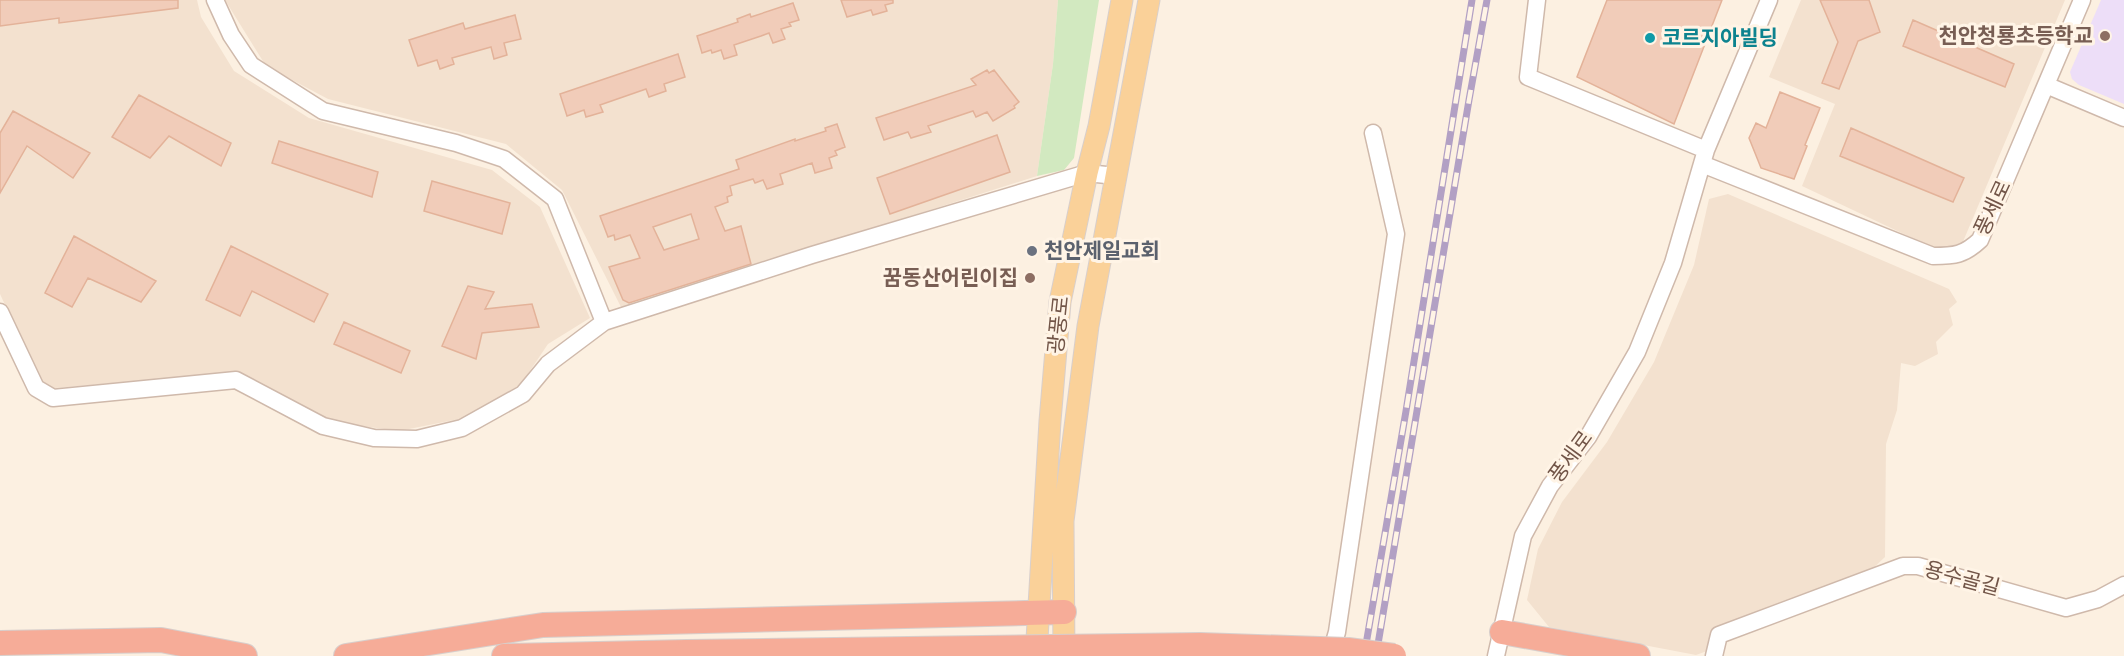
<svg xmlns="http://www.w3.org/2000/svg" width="2124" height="656" font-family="'Alegreya Sans','Noto Sans KR',sans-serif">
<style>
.residential{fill:#f3e1cf}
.education{fill:#eddef8}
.green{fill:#d2e9c0}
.building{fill:#f1ccb9;stroke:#e3b299;stroke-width:1.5;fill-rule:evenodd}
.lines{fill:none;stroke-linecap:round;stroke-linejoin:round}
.minor-casing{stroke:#cfb9ab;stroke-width:19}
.major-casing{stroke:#d8cfcc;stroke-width:23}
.highway-casing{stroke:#d8cfcc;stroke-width:26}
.minor{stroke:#fff;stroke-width:16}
.major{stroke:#fad199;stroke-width:21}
.highway{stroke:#f6ac98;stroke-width:24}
.rail-casing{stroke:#b2a0c4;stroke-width:7}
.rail{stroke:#fff4e6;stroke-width:4.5;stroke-dasharray:14;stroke-linecap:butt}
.highway-bridge-casing{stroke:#d8cfcc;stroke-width:26;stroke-linecap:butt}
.highway-bridge{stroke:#f6ac98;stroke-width:24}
.education-dot{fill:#8d6e63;stroke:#fff4e6;stroke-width:2}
.culture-dot{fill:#0f9aa8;stroke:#fff4e6;stroke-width:2}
.worship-dot{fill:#6b7280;stroke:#fff4e6;stroke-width:2}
.labels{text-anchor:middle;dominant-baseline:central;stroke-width:6;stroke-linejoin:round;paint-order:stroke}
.education-label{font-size:21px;font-weight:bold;fill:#785e54;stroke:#fff4e6;text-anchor:end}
.culture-label{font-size:21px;font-weight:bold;fill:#0d838f;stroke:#fff4e6;text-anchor:start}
.street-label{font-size:21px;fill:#725548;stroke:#fff4e6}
.worship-label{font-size:21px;font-weight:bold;fill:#5b616d;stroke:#fff4e6;text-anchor:start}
</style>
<rect width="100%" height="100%" fill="#fcf0e1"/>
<!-- residential -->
<path class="residential" d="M0,0H197L201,17L234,71L309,118L492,170L540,207L590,318L548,344L521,384L464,418L399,431L332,422L238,372L44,389L0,294Z
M225,0H1058L1053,64L1037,176L842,238L623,311L562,190L506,144L328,99L266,66Z
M1801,0H2065L1962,244L1940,249L1925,244L1802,186L1835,104L1769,77Z
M1728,194L1949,289L1957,302L1949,309L1953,325L1936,342L1938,354L1915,366L1901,363L1897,410L1886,444L1885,557L1869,572L1713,629L1707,651L1696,655L1549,627L1527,600L1538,549L1562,502L1607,442L1654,362L1694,265L1709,199Z"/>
<!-- education -->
<path class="education" d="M2101,0H2124V104L2079,85L2072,79L2070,72Z"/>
<!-- green -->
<path class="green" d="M1058,0H1099L1074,158L1064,170L1037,176L1053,64Z"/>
<!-- building -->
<path class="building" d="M0,0H178V8L59,23V18L0,26Z
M841,0H893V3L885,5L887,11L873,15L871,10L847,17Z
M1607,0H1722L1674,124L1577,77Z
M1820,0H1869L1880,32L1858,41L1839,89L1822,83L1838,42Z
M793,3L799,20L789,23L791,26L781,29L785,39L773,43L769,33L761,36L734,45L737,55L724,59L721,50L712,53L711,50L702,53L697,36L738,22L737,19L750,14L751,17Z
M515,15L521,39L504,43L507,55L494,59L491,47L452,58L454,64L440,69L437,60L418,66L409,40L463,23L465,29Z
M1913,20L2014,64L2005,87L1903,46Z
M678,54L685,77L664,84L666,91L649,97L646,89L600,105L603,112L586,117L584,110L567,116L560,94Z
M987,70L989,73L994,70L1019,102L1014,106L1015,108L993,121L987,112L976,117L973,111L928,126L931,132L911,138L908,132L884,140L876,118L976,85L971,79Z
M1780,92L1820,108L1805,145L1807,146L1794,179L1761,168L1749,138L1756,123L1766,128Z
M139,95L231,143L221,166L169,136L150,158L112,137Z
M13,111L90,153L73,178L27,146L0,193V133Z
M837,124L845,147L835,151L837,155L829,158L832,168L815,173L812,163L789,171L780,174L783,184L767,189L763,180L755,183L753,179L730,186L732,195L727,197L728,202L715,207L725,231L741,226L751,264L629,303L623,300L609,267L640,258L630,235L615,240L614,235L608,237L600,216L739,169L736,160L795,139V141L826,131L825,128ZM691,214L699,239L664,250L653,227Z
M1851,128L1964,178L1953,202L1840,156Z
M997,135L1010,172L890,214L877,178Z
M279,141L378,172L372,197L272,163Z
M432,181L510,203L502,234L424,211Z
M74,236L156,281L141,302L88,278L72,307L45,293Z
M231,246L328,294L314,322L252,291L240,316L206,300Z
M468,286L494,292L485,309L532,304L539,327L482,333L476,359L442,346Z
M344,322L410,351L401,373L334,344Z"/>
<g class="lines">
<defs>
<path id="minor" d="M215,0L231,35L251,65L323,111L456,143L504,159L555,199L604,322L812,255L1087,173L1116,176
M1537,0L1528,77L1706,150
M2046,85L2124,118
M1702,164L1933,256C1955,256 1964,255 1980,240L2082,0
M0,312L36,388L53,398L236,380L323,426L374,438L417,439L462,428L523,394L548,364L604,322
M1330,656L1337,632L1396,234L1373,133
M1496,656L1523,536L1550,486L1588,437L1637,352L1673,263L1706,150L1769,0
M1714,656L1719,635L1903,566H1918L2066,608L2098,599L2124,585"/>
<path id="major" d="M1036,656L1050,421L1060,302L1087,173L1099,126L1122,0
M1064,656L1063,521L1088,326L1149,0"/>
<path id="highway" d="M1502,632L1638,656
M0,643L161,640L245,656
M346,656L543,625L1064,612
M504,656L687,652"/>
</defs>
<!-- minor casing -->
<use href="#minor" class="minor-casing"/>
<!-- major casing -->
<use href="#major" class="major-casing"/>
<!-- highway casing -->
<use href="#highway" class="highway-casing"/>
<!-- minor -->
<use href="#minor" class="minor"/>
<!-- major -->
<use href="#major" class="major"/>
<!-- highway -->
<use href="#highway" class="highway"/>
<defs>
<path id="rail" d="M1364,656L1406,411L1472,0
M1376,656L1469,100L1487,0"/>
</defs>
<!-- rail casing -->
<use href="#rail" class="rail-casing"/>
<!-- rail -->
<use href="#rail" class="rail"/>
<defs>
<path id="highway-bridge" d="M687,652L1200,645L1348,650L1394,656"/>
</defs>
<!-- highway-bridge casing -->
<use href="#highway-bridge" class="highway-bridge-casing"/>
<!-- highway-bridge -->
<use href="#highway-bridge" class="highway-bridge"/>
</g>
<!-- markers -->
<g class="education-dot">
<circle cx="2105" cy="36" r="6"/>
<circle cx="1030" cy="278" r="6"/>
</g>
<circle class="culture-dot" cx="1650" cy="38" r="6"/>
<circle class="worship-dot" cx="1032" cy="251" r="6"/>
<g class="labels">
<!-- education labels -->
<g class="education-label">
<text x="2093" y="36">천안청룡초등학교</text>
<text x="1018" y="278">꿈동산어린이집</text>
</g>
<!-- culture labels -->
<g class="culture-label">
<text x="1662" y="38">코르지아빌딩</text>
</g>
<!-- street labels -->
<g class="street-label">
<text transform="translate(1993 208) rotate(-65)">풍세로</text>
<text transform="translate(1059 325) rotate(-84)">광풍로</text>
<text transform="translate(1571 457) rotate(-54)">풍세로</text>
<text transform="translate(1962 579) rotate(15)">용수골길</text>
</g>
<!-- worship labels -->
<g class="worship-label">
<text x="1044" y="251">천안제일교회</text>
</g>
</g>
</svg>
